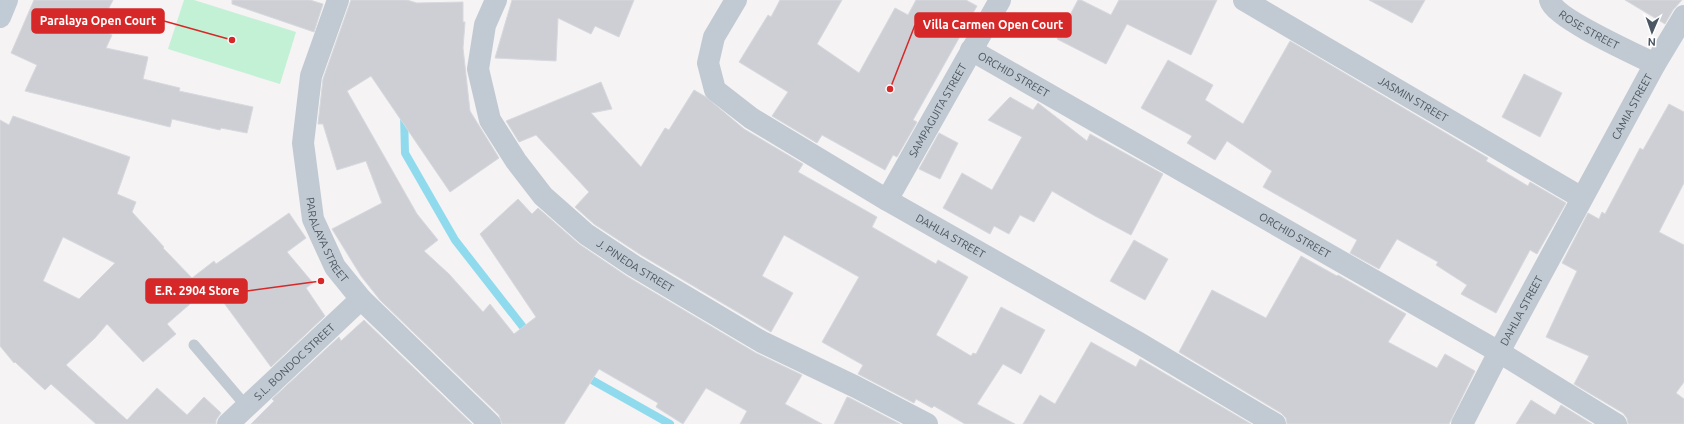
<svg xmlns="http://www.w3.org/2000/svg" width="1684" height="424" font-family="Ubuntu,sans-serif">
<style>
.grass{fill:#c3f1d5}
.lines{fill:none;stroke-linecap:round;stroke-linejoin:round}
.stream{stroke:#90daee;stroke-width:8}
.building{fill:#cdcfd5;stroke:#d7d9de;fill-rule:evenodd}
.lane{stroke:#c1cad2;stroke-width:11}
.street{stroke:#c1cad2;stroke-width:22}
.secondary{stroke:#c1cbd6;stroke-width:22}
.labels{text-anchor:middle;dominant-baseline:central;stroke-width:3;stroke-linejoin:round;paint-order:stroke}
.street-label{font-size:11px;fill:#4a5661;stroke:#fff}
.leader{fill:none;stroke:#d62828;stroke-width:1.5}
.callout-dot{fill:#d62828;stroke:#fff;stroke-width:1.5}
.callout{fill:#d62828;stroke:#d62828;stroke-width:1.5}
.callout-label{font-size:12px;text-anchor:middle;font-weight:bold;fill:#fff}
</style>
<rect width="100%" height="100%" fill="#f5f3f3"/>
<!-- grass -->
<path class="grass" d="M184,0H194L296,32L280,84L168,49Z"/>
<g class="lines">
<!-- stream -->
<path class="stream" d="M404,114L405,153L455,240L530,336
M583,375L670,424"/>
</g>
<!-- building -->
<path class="building" d="M34,0H113L99,28L112,35L106,48L148,57L143,79L180,88L179,91L253,107L247,133L221,128L220,130L172,119L170,127L25,91L37,65L11,53Z
M232,0H310L323,4L314,32L232,4Z
M351,0H407L417,3L463,2V22H465L463,48L470,111L499,158L450,192L371,76L347,91L417,214L438,240L424,251L449,274L483,312L490,304L514,334L536,317L480,234L518,199L532,214L538,208L579,244L628,277L756,353L802,375L785,404L822,424H740L747,411L706,388L683,424L656,407L658,403L599,369L564,424H502L499,415L380,300L361,276L332,229L382,203L366,161L337,170L323,124H318L323,79Z
M512,0H634L619,37L595,26L591,34L558,18L556,61L495,58Z
M780,0H842L817,44L859,73L895,8L908,15L916,0H966L977,6L913,120L917,122L897,157L893,155L885,170L822,135L817,143L772,116L788,92L739,62L768,15L771,17Z
M1078,0H1081L1111,15L1119,0H1217L1191,55L1127,24L1106,64L1057,39Z
M1369,0H1425L1412,23Z
M1625,0H1682L1673,10L1665,24Z
M1290,41L1488,158L1486,161L1528,186L1530,182L1566,203L1537,254L1530,250L1496,313L1461,294L1467,285L1436,265L1438,262L1397,239L1379,269L1350,253L1357,240L1263,187L1272,171L1227,141L1215,160L1187,143L1192,136L1141,108L1168,60L1213,85L1205,100L1243,124Z
M1524,74L1562,93L1540,137L1502,117Z
M601,82L612,109L591,113L641,167L665,128L669,130L694,90L706,97L744,129L803,164L798,172L877,217L872,227L936,264L938,260L968,277L936,335L971,356L973,353L976,354L1001,307L1045,330L1021,374L1003,364L977,404L1015,424H965L934,406L932,408L916,399L914,403L858,374L863,365L822,342L859,277L784,235L762,276L793,293L771,332L641,255L594,224L575,207L589,192L536,135L519,142L506,121Z
M1010,97L1033,110L1038,103L1087,141L1090,134L1163,174L1131,235L1095,216L1052,191L1034,222L1020,215L1009,234L994,226L990,234L943,208L962,173L992,190L1022,137L988,120Z
M1669,104L1684,112V183L1659,232L1684,245V382L1676,393L1684,399V424H1628L1627,418L1623,413L1574,384L1589,356L1546,337L1577,271L1562,263L1588,213L1599,219L1602,212L1605,214L1640,148L1643,150Z
M13,116L130,157L117,194L136,202L132,212L164,247L163,248L192,278L214,261L216,264L289,213L306,238L287,252L313,283L306,288L325,316L271,367L213,288L199,298L198,297L167,324L176,334L143,362L107,324L95,338L66,365L127,420L157,388L187,415L204,397L221,413L216,420V424H96L51,384L45,390L15,362L14,363L0,346V120L9,125ZM63,237L115,263L79,299L43,281Z
M939,133L958,143L940,179L919,169Z
M1134,240L1168,259L1145,300L1110,281Z
M1301,256L1337,276L1338,275L1406,314L1388,342L1437,368L1445,354L1475,371L1449,424H1287L1286,418L1281,413L1179,352L1212,290L1266,318Z
M364,320L472,424H251L274,401L272,399L339,337L341,341Z
M1091,342L1136,367L1140,359L1251,424H1023L1040,395L1055,404Z
M847,397L850,398L900,424H834Z
M1531,400L1555,415L1561,405L1592,424H1516Z"/>
<g class="lines">
<!-- lane -->
<path class="lane" d="M194,345L246,406"/>
<!-- street -->
<g class="street">
<path id="s1" d="M338,0L311,76L303,143L313,219L335,267L361,299L490,424"/>
<path id="s2" d="M496,0L485,25L478,69L490,120L516,161L543,196L586,234L634,266L762,342L856,387L927,424"/>
<path id="s3" d="M736,0L714,37L708,63L715,90L751,118L887,200L1139,343L1275,424"/>
<path id="s4" d="M1244,0L1582,198"/>
<path id="s5" d="M1550,0C1554,18 1635,54 1655,64"/>
<path id="s6" d="M971,50L1499,352L1616,424"/>
<path id="s7" d="M887,200L1000,0"/>
<path id="s8" d="M228,424L361,299"/>
<path id="s9" d="M1462,424L1499,352L1655,64L1684,16"/>
</g>
<!-- secondary -->
<path class="secondary" d="M0,17L7,0"/>
</g>
<g class="labels">
<!-- street labels -->
<g class="street-label">
<text stroke="none"><textPath href="#s5" startOffset="50">ROSE STREET</textPath></text>
<text stroke="none"><textPath href="#s6" startOffset="49">ORCHID STREET</textPath></text>
<text stroke="none"><textPath href="#s4" startOffset="196">JASMIN STREET</textPath></text>
<text stroke="none"><textPath href="#s9" startOffset="360">CAMIA STREET</textPath></text>
<text stroke="none"><textPath href="#s7" startOffset="103">SAMPAGUITA STREET</textPath></text>
<text stroke="none"><textPath href="#s6" startOffset="373">ORCHID STREET</textPath></text>
<text stroke="none"><textPath href="#s3" startOffset="375">DAHLIA STREET</textPath></text>
<text stroke="none"><textPath href="#s1" startOffset="249">PARALAYA STREET</textPath></text>
<text stroke="none"><textPath href="#s2" startOffset="333">J. PINEDA STREET</textPath></text>
<text stroke="none"><textPath href="#s9" startOffset="128">DAHLIA STREET</textPath></text>
<text stroke="none"><textPath href="#s8" startOffset="91">S.L. BONDOC STREET</textPath></text>
</g>
</g>
<!-- callouts -->
<path class="leader" d="M232 40L164 21M890 89L915 25M321 281L247 291"/>
<g class="callout-dot">
<circle cx="232" cy="40" r="4"/>
<circle cx="890" cy="89" r="4"/>
<circle cx="321" cy="281" r="4"/>
</g>
<g class="callout">
<rect x="32" y="9" width="132" height="24" rx="4"/>
<rect x="915" y="13" width="156" height="24" rx="4"/>
<rect x="146" y="279" width="101" height="24" rx="4"/>
</g>
<g class="callout-label">
<text x="98" y="25">Paralaya Open Court</text>
<text x="993" y="29">Villa Carmen Open Court</text>
<text x="197" y="295">E.R. 2904 Store</text>
</g>
<!-- north arrow -->
<g transform="translate(1652 32) rotate(182)" stroke="#ffffff" stroke-width="3" paint-order="stroke">
<path d="M0-3L7 15L0 10L-7 15Z" fill="#4a5661"/>
<text y="-6" font-size="11" font-weight="bold" text-anchor="middle" fill="#4a5661">N</text>
</g>
</svg>
